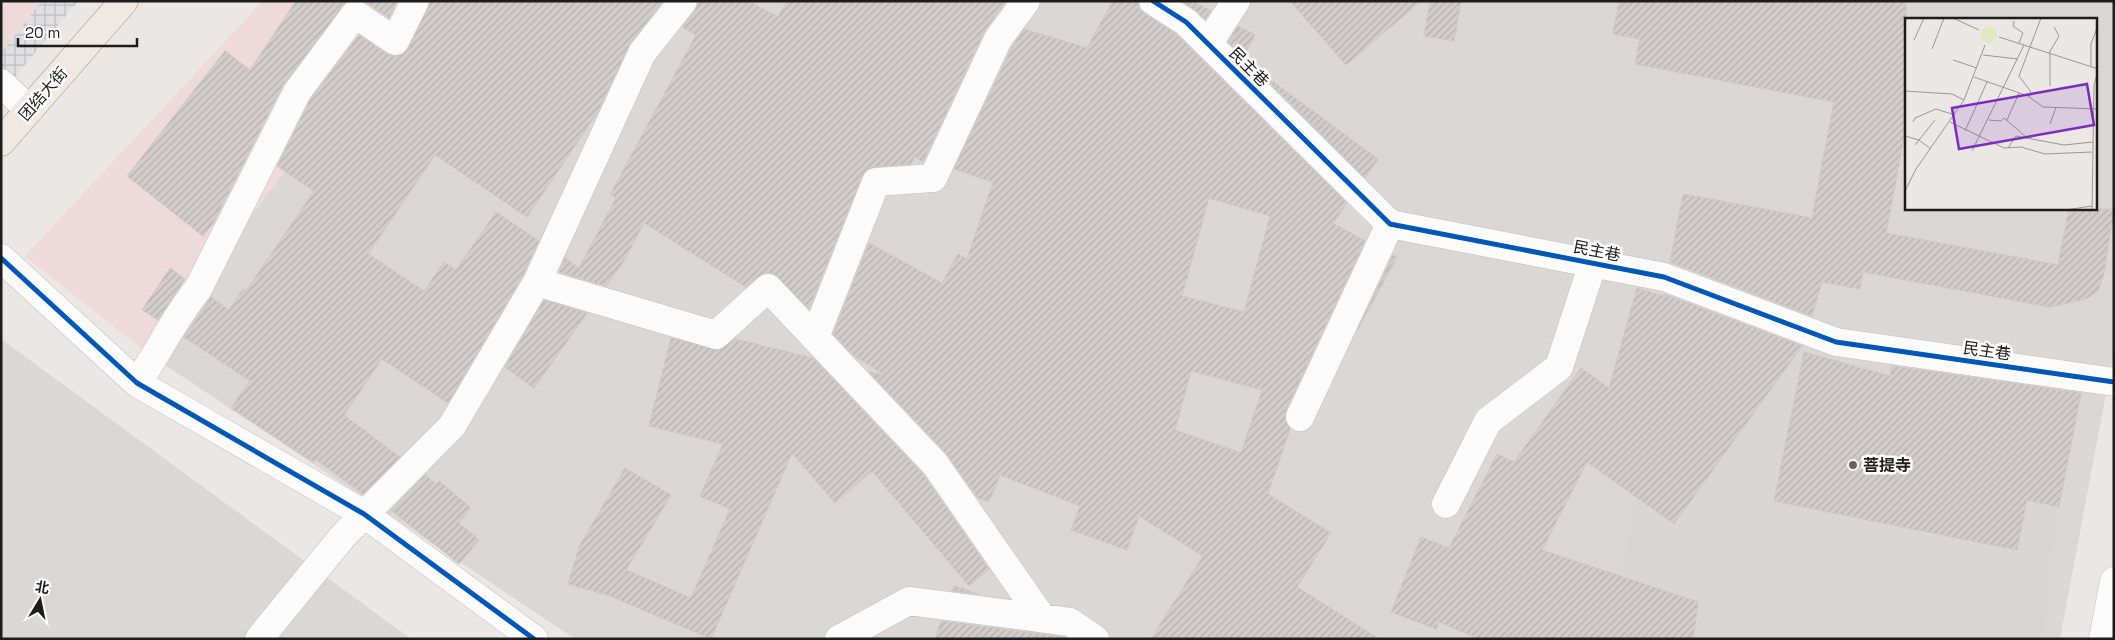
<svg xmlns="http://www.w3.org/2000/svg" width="2115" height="640" font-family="'Space Grotesk','Noto Sans SC',sans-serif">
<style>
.residential{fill:#dad7d6;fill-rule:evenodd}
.commercial{fill:#eedadb}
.religious{fill:#d9d7d6}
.plaza{fill:url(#plaza-grid)}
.building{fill:url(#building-hatch);stroke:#cec8c5;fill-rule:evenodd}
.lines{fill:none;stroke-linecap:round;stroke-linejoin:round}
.minor-casing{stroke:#c2c0bf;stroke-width:29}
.major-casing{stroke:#a19081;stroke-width:29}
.minor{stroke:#fcfbfb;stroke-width:28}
.major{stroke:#f0e8e3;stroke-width:28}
.cycleway-casing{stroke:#fff;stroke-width:8}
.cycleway{stroke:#0057b8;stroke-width:5}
.poi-dot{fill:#646362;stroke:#fff;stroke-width:2}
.labels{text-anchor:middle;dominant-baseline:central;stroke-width:5;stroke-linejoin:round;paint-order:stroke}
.street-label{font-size:16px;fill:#1c1c1c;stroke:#fff}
.poi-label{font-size:16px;font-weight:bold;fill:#1c1c1c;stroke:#fff;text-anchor:start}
.inset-road{fill:none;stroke:#989694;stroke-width:1}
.view{fill:#7b2cbf;fill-opacity:0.15;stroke:#7b2cbf;stroke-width:2.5}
.inset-edge{fill:none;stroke:#1c1c1c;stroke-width:2.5}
</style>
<defs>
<pattern id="plaza-grid" width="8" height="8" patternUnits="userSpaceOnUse" patternTransform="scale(1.25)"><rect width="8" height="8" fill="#dfdfe4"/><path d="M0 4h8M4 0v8" fill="none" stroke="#bfbfc3"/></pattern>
<pattern id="building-hatch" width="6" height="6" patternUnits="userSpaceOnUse" patternTransform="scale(1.25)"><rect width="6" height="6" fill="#d2cdcb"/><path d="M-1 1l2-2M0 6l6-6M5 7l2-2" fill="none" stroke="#b4afae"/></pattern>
</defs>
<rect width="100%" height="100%" fill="#ebe7e4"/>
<!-- residential -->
<path class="residential" d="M414,1H2114V351L2060,639H575L147,353ZM1906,19H2096V209H1906Z
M1,339L411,639H1Z"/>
<!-- commercial -->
<path class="commercial" d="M1,1H42L1,53Z
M263,1H414L147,353L25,256Z"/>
<!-- religious -->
<path class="religious" d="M1677,318L2071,392L2044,639H1622L1626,539Z"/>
<!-- plaza -->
<path class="plaza" d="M42,1H78L1,94V53Z"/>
<!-- building -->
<path class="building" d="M296,1H347L283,85L213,224L203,236L127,176L225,51L250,70Z
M364,1H397L389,18Z
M430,1H663L630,44L597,113L527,217L435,155L368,254L424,291L444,262L456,270L496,212L539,241L523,275L448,403L382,359L344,415L400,457L363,494L315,459L313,462L231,408L250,381L184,337L211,297L229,310L243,289L246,291L314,191L277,166L310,100L359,35L387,54L395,57L403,54L409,48Z
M698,1H748L778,17L787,1H1006L984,32L923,162L915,157L911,164L874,167L867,169L862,176L809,309L773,273H764L746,287L644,223L624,261L606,286L559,272L565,258L579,268L616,198L610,195L696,35L682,27L695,11Z
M1113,1H1138L1139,9L1145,14L1176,34L1347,203L1333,223L1365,241L1286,410L1285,419L1290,429L1268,494L1331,533L1297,587L1379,639H1151L1203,556L1139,516L1127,550L1071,530L1080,506L1000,475L989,502L978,498L946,453L869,372L885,375L854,356L833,334L869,243L942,283L958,254L967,259L993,182L954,169L1012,47L1024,29L1087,48ZM1209,198L1270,216L1244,312L1182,296ZM1191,371L1262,390L1241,453L1175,430Z
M1182,1H1193L1211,11L1205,19Z
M1290,1H1421L1346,65Z
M1430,1H1461L1454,41L1424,36Z
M1619,1H1906V127L1886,233L2058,265L2069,209H2114L2104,274L2098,291L2086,299L2050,307L1863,272L1860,289L1822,282L1812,316L1670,262L1683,194L1812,218L1834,102L1635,64L1640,39L1613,34Z
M1238,26L1255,35L1243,57L1228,42Z
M1256,69L1378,159L1365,178Z
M1393,255L1397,257L1357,331Z
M170,268L185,279L158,320L142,310Z
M1637,288L1663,296L1664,294L1802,346L1674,524L1587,462L1542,550L1698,602L1693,639H1479L1439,622L1436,629L1391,612L1421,537L1449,548L1497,454L1514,462L1581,368L1609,388Z
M544,300L587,313L534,388L505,367Z
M671,338L719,350L735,339L813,358L923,474L989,569L969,586L872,471L835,503L792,453L711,639L608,595L568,584L580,545L625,468L671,495L626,570L691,598L730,509L700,496L723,444L649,426Z
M1804,352L1890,376L1892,366L2081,393L2059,507L2027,500L2017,550L1774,501Z
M425,475L436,484L439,481L471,508L459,523L479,540L459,564L391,510Z
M954,586L978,594L952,591Z
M941,621L1064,637L1067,639H935Z"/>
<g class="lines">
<defs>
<path id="minor" d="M1153,1L1186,22L1390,224L1664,277L1836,342L2114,382
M1208,44L1236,1
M1,83L29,110
M1,258L137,383L364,514L534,639
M537,282L716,335L768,288L935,464L1042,618
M815,337L876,182L933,178L998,39L1026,1
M137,383C159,352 174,318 198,289L297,92L355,14L395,41L415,1
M1300,417L1390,224
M1446,504L1488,421L1559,367L1593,263
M259,639L343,536L452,426L537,282L642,53L683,1
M839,639L909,601L1070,622L1095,639
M2103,639L2114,581"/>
<path id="major" d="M1,142L124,1"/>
</defs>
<!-- minor casing -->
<use href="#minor" class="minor-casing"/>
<!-- major casing -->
<use href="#major" class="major-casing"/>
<!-- minor -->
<use href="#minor" class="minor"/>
<!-- major -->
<use href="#major" class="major"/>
<defs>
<path id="cycleway" d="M1153,1L1186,22L1390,224L1664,277L1836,342L2114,382
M1,258L137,383L364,514L534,639"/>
</defs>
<!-- cycleway casing -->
<use href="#cycleway" class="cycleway-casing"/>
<!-- cycleway -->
<use href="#cycleway" class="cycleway"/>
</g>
<!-- markers -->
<circle class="poi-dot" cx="1853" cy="465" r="5"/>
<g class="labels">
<!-- street labels -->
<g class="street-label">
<text transform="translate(1249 67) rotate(45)">民主巷</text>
<text transform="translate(43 94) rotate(-49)">团结大街</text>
<text transform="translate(1597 251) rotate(11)">民主巷</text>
<text transform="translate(1987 351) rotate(8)">民主巷</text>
</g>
<!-- poi labels -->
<g class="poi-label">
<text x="1863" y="465">菩提寺</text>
</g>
</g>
<!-- overview -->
<g transform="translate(1905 18)">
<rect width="192" height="192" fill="#ebe7e4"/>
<path d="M76 17a8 8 0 1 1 16 0a8 8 0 1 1-16 0Z" fill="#dee9c1"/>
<path class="inset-road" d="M48,0L74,12M109,3L108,8L118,15L114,25M94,19L193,51M9,22L19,0M27,31L39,0M144,35L154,18L149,9M78,37L113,41M48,42L72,50M186,49V26L193,7M69,59L123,78L138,89L193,91M145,68V35M0,73L47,76L59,82M124,79L126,74L114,58L136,0M84,102L96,103L99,100L120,118M102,102L114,75M8,104L10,100L31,91L50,97M45,104L99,130L116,129L140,136L187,134M145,106L151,89M60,113L82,64M0,118L14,122L26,131M10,127L30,102M103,130L111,118L159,127L188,124M67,133L119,27M0,173L11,151L59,82L80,27M160,192L187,188M187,192L189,67L193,53"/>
<path class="view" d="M182,66L189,107L54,131L47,90Z"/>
<rect width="192" height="192" class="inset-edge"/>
</g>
<!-- border -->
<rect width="2115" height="640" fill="none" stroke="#1c1c1c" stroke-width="5"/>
<!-- north arrow -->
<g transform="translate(40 600) rotate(10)" stroke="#ffffff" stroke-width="4" paint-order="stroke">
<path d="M0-4L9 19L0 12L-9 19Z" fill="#1c1c1c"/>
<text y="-8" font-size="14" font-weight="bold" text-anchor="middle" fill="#1c1c1c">北</text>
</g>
<!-- scale -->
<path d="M18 38v8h119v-8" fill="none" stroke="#1c1c1c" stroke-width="2.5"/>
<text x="25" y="38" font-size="15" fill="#1c1c1c" stroke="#ffffff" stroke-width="4" paint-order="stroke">20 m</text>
</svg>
